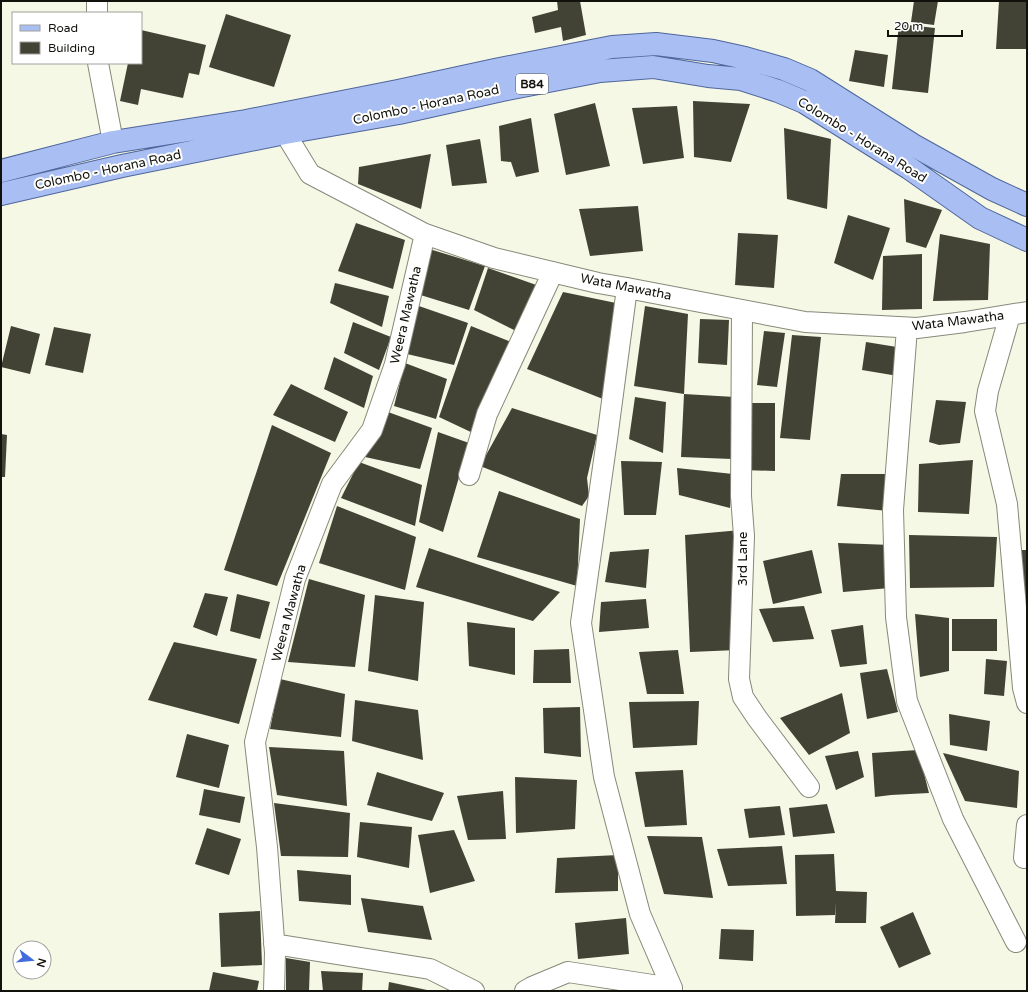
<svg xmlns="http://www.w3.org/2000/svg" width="1028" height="992" font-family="'Varela Round',sans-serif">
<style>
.building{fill:#424335}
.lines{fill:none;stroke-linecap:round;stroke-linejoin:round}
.minor-casing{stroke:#878979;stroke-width:22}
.primary-casing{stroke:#4f669c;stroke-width:24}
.minor{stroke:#fff;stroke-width:20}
.primary{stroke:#a9bef2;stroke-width:22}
.labels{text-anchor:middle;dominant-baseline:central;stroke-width:4;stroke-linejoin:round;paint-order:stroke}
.shield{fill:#fff;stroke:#595955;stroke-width:1}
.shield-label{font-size:12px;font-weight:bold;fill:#12120c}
.street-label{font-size:13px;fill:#12120c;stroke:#fff}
</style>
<rect width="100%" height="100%" fill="#f6f8e6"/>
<!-- building -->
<path class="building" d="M557,1H580L586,35L563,41L561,27L535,33L532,17L558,10Z
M914,1H938L934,25L911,22Z
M999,1H1027V49H996Z
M226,14L291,35L274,87L209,67Z
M899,24L935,28L928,93L892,89Z
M141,30L206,45L199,75L189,73L183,98L141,89L138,105L120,101L128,63H141Z
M855,50L888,55L884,87L849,81Z
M693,101L750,104L731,162L694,157Z
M595,103L610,166L566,175L554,114Z
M677,106L684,158L643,164L632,108Z
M531,118L539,172L516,177L511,162L501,161L499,126Z
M784,128L831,139L827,209L787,199Z
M480,139L487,183L452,186L446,145Z
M431,154L421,209L358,184L359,167Z
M904,199L942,210L926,248L906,242Z
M638,206L643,251L590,256L579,209Z
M848,215L890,228L873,280L834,263Z
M356,223L405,240L393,289L338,271Z
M738,233L778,235L774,288L735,285Z
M940,234L990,244L988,300L933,301Z
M426,248L485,266L469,310L414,293Z
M922,254V309L882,310L883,256Z
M488,268L542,287L522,334L474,310Z
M335,283L389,296L382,327L330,303Z
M563,292L616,303L608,401L527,369Z
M416,305L468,323L454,365L407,354Z
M645,306L688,314L684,394L634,386Z
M700,319L729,320L727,365L698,363Z
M353,322L391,337L379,370L344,353Z
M11,326L40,334L30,374L1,367Z
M471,326L514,343L475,434L439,417Z
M54,327L91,334L83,373L45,365Z
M764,331L785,333L777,387L757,385Z
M792,335L821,337L810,440L780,438Z
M866,342L903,348L898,376L862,370Z
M334,357L373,376L364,408L324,389Z
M405,363L447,379L436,419L394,406Z
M291,384L348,412L335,442L273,415Z
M684,394L735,397L732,459L681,457Z
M635,397L666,402L663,453L629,439Z
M936,400L966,402L960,443L939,445L929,442Z
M747,403H775V471L743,470Z
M512,408L597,435L587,478L589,496L582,506L480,466Z
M388,412L432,428L420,469L365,457Z
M272,425L331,453L277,586L224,570Z
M438,432L469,443L443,532L419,522Z
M1,434L7,435L5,477H1Z
M973,460L969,514L918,512L919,464Z
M621,461L662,462L656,515H624Z
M359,462L422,485L415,526L341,498Z
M677,468L733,474L730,508L679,495Z
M841,474H888V511L837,506Z
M499,491L580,519L577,586L477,557Z
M337,506L416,537L405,590L319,563Z
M741,530L737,650L690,652L685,535Z
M909,535L997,537L994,587L910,588Z
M838,543L891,545L890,588L843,592Z
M429,548L560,592L533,621L416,587Z
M649,549L646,588L605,582L610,552Z
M812,550L822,593L773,604L763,561Z
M1019,550H1027V639Z
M309,579L365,595L355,667L288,662Z
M205,593L228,597L217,636L193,627Z
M237,594L270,602L260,639L230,631Z
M375,595L424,602L418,681L368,671Z
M646,599L649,628L599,632L601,602Z
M804,606L814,639L773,642L759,609Z
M915,614L949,618V671L920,677Z
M952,619H997V651H952Z
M467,622L515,628V675L469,666Z
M863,625L867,664L840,667L831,630Z
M174,642L257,659L239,724L148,700Z
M569,649L571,683H533L534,650Z
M678,650L684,694H647L639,652Z
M986,659L1007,661L1004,696L984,694Z
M887,669L898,712L867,719L860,673Z
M280,679L345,694L341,737L270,729Z
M842,693L850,733L809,755L780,718Z
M355,700L418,710L423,760L352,741Z
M699,701L697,745L633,748L629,702Z
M580,707L581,757L544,753L543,708Z
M949,714L990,721L987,751L950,745Z
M187,734L229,745L219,788L176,777Z
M269,747L344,751L347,806L277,795Z
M918,750L929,793L891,795L875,797L872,753Z
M858,751L864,777L836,790L825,756Z
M943,753L1019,771L1017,808L965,801Z
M683,770L687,825L645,827L635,772Z
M377,772L444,793L432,821L367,805Z
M515,777L577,780L575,829L516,833Z
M204,789L245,797L240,823L199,815Z
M503,791L506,839L468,840L457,796Z
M274,803L350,813L348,857L281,856Z
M827,804L835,833L793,837L789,808Z
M780,806L785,835L749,838L744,809Z
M360,822L412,827L409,868L357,857Z
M207,828L241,839L229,875L195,864Z
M454,830L475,881L430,893L418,835Z
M647,836L702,837L713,898L664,894Z
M782,846L787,884L728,886L717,849Z
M834,854L836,891L867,892L866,923H835L836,902L835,915L796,916L795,855Z
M618,855V891L555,893L557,858Z
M297,870L351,875V905L299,901Z
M361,898L423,906L432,940L368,932Z
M260,911L262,965L221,967L219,913Z
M913,912L931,954L899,968L880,927Z
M626,918L629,954L578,959L575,923Z
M721,929L754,930L753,961L719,959Z
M286,958L310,962L309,991H286Z
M321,971L363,973L362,991H323Z
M213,972L259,981L257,991H209Z
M389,982L427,990V991H388Z"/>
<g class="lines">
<defs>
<path id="minor" d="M97,13V1
M98,63L113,142
M285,119V133L310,174L425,234L494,258L598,283L627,288L805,322L917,328L965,322L1027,312
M627,288L607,439L581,623L604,777L640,914L672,988V991
M742,310L741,496L744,536L739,679L743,697L757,718L809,787
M1010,315L988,391L985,411L1007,504L1023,688L1027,703
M907,328L893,510L896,617L907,701L953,819L1016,942
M469,475L487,414L553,272
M1024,858L1027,825
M274,944L430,969L474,991
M274,991L275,953L267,847L255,742L295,579L332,484L372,430L395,364L425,234
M525,991L532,987L568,972L672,988"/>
<path id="primary" d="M1,171L113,142L246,121L398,91L495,70L612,47L656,44L713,51L745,58L784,69L810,80L913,145L992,189L1027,205
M1,194L122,166L285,133L399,113L502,90L600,71L653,67L708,76L741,79L778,91L804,102L909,168L980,218L1027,240"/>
</defs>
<!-- minor casing -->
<use href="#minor" class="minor-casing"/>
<!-- primary casing -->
<use href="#primary" class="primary-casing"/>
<!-- minor -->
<use href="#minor" class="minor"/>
<!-- primary -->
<use href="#primary" class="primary"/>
</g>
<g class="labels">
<!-- shield labels -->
<rect class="shield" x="516" y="74" width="32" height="20" rx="3"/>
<g class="shield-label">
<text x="532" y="84">B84</text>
</g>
<!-- street labels -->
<g class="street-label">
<text transform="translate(426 105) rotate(-12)">Colombo - Horana Road</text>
<text transform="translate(862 140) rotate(32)">Colombo - Horana Road</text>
<text transform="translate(108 170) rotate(-12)">Colombo - Horana Road</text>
<text transform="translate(626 287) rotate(11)">Wata Mawatha</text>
<text transform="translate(406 315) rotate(-77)">Weera Mawatha</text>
<text transform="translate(958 321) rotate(-7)">Wata Mawatha</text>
<text transform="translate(743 559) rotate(-90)">3rd Lane</text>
<text transform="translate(289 613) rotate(-75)">Weera Mawatha</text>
</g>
</g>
<!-- border -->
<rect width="1028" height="992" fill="none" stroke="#12120c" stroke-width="4"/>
<!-- legend -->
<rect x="12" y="12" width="130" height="52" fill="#ffffff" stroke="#a0a09e"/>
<rect x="20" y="25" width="20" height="6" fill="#a9bef2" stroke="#a0a09e"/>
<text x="48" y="32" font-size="12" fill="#12120c">Road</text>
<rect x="20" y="42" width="20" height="12" fill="#424335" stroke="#a0a09e"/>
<text x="48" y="52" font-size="12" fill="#12120c">Building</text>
<!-- north arrow -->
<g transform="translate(32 960) rotate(106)"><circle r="19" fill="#ffffff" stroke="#a0a09e"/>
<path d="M0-3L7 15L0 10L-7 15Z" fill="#426bdd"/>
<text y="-6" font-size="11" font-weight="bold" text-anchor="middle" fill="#12120c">N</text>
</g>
<!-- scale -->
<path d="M888 30v6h74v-6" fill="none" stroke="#12120c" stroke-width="2"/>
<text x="894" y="30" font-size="12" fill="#12120c" stroke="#ffffff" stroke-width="3" paint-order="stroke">20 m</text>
</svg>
